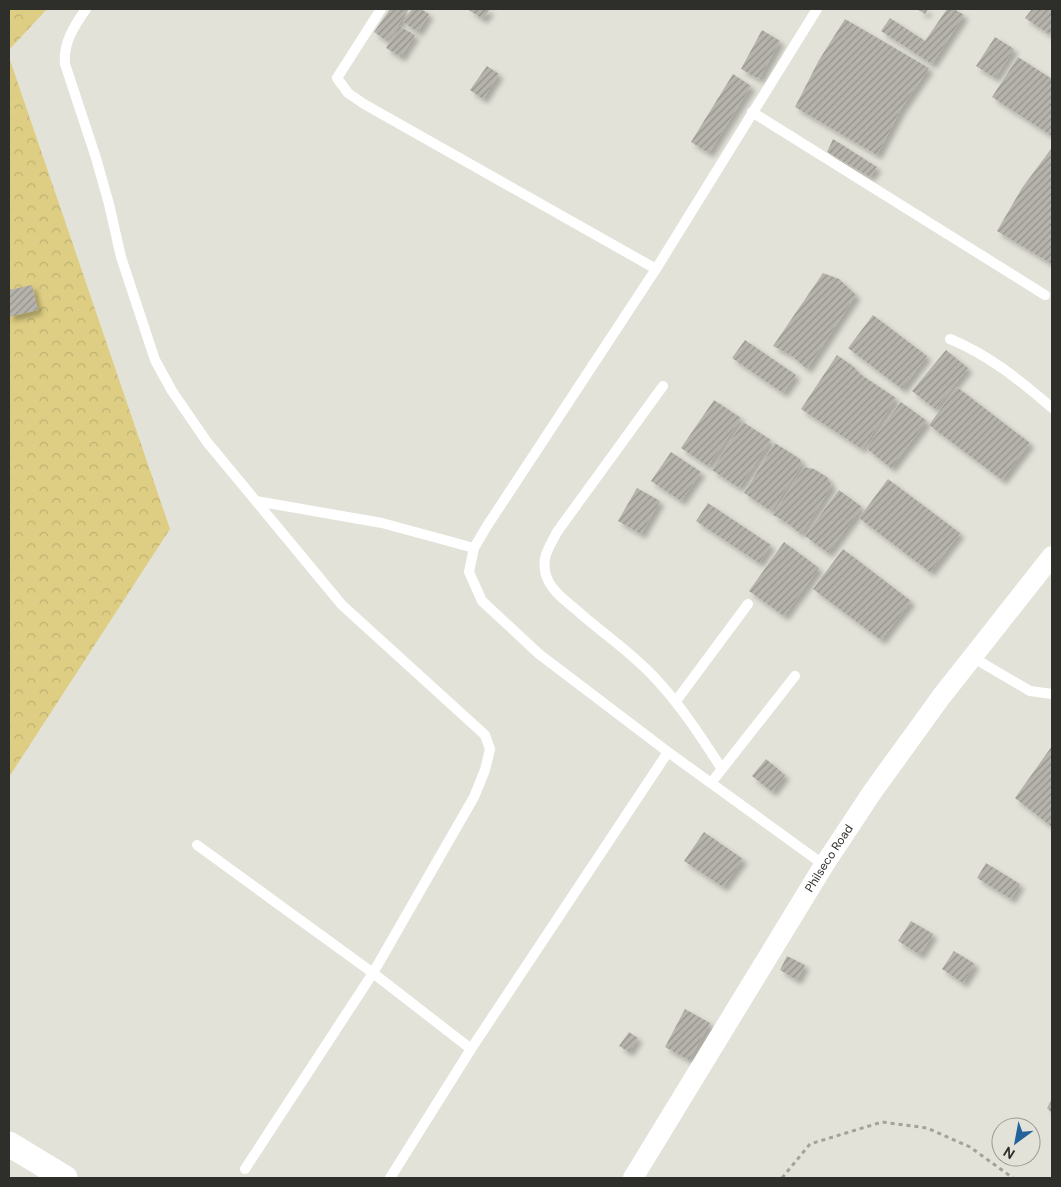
<svg xmlns="http://www.w3.org/2000/svg" width="1061" height="1187" font-family="'DM Sans',sans-serif">
<style>
.forest{fill:url(#forest-crowns)}
.building{fill:url(#building-hatch);filter:url(#shadow)}
.lines{fill:none;stroke-linecap:round;stroke-linejoin:round}
.path{stroke:#a2a19a;stroke-width:3;stroke-dasharray:4 4;stroke-linecap:butt}
.service{stroke:#fff;stroke-width:10}
.minor{stroke:#fff;stroke-width:20}
.tertiary{stroke:#fff;stroke-width:25}
.labels{text-anchor:middle;dominant-baseline:central;stroke-width:4.5;stroke-linejoin:round;paint-order:stroke}
.street-label{font-size:12px;fill:#2e2e2a;stroke:#e3e2d9}
</style>
<defs>
<pattern id="forest-crowns" width="20" height="18" patternUnits="userSpaceOnUse" patternTransform="scale(1.25)"><rect width="20" height="18" fill="#dece84"/><path d="M2 6a3 3 0 1 1 6 0M12 15a3 3 0 1 1 6 0" fill="none" stroke="#bfb172"/></pattern>
<pattern id="building-hatch" width="6" height="6" patternUnits="userSpaceOnUse" patternTransform="scale(1.25)"><rect width="6" height="6" fill="#b5b3ab"/><path d="M-1 1l2-2M0 6l6-6M5 7l2-2" fill="none" stroke="#94928b"/></pattern>
<filter id="shadow"><feDropShadow dx="4.5" dy="4.5" stdDeviation="2.5" flood-color="#0004"/></filter>
</defs>
<rect width="100%" height="100%" fill="#e3e2d9"/>
<!-- forest -->
<path class="forest" d="M9,9H47L9,50Z
M9,57L170,529L9,777Z"/>
<!-- building -->
<path class="building" d="M390,9H409L387,41L374,32Z
M412,9H421L429,14L418,32L403,22Z
M467,9H490L483,19Z
M917,9H928L925,14Z
M947,9H954L964,15L932,64L881,31L890,18L925,41Z
M1032,9H1052V36L1025,18Z
M845,19L929,68L901,109L877,155L795,107L819,60Z
M399,26L415,35L401,57L386,48Z
M762,30L780,41L759,79L741,69Z
M995,37L1014,49L995,78L976,66Z
M1018,57L1052,79V136L992,97Z
M487,66L499,74L483,99L470,90Z
M733,74L751,86L709,153L691,142Z
M833,139L877,167L870,177L827,152Z
M1051,149L1052,150V264L997,231L1022,188Z
M823,273L839,279L856,295L807,369L791,355L773,346Z
M32,285L38,310L9,317V290Z
M873,315L927,356L902,389L848,348Z
M745,340L796,375L783,393L732,358Z
M946,350L968,368L935,409L912,391Z
M837,355L854,367L860,374L896,398L862,449L801,409Z
M957,387L1030,443L1002,480L929,425Z
M714,400L741,418L708,466L681,448Z
M901,402L927,421L891,468L866,448Z
M743,422L771,440L739,488L712,470Z
M775,443L800,459L802,464L771,511L744,493Z
M671,452L701,472L681,501L651,481Z
M804,467L814,469L827,477L832,486L801,534L786,522L773,515Z
M888,479L960,533L930,572L859,518Z
M637,488L660,501L641,534L618,521Z
M839,490L862,507L828,553L805,536Z
M708,503L771,545L759,563L696,521Z
M784,542L819,568L784,616L749,591Z
M843,549L911,601L881,640L813,589Z
M1052,746V827L1015,798Z
M766,759L785,775L772,792L752,776Z
M704,832L743,859L723,887L684,861Z
M986,863L1020,884L1011,899L977,878Z
M911,921L933,934L920,955L898,941Z
M954,951L975,964L963,983L942,969Z
M787,956L805,965L797,980L780,970Z
M685,1009L710,1023L689,1060L665,1047Z
M629,1032L638,1038L629,1052L619,1046Z
M1052,1099V1113L1047,1108Z"/>
<g class="lines">
<!-- path -->
<path class="path" d="M782,1178L810,1144L882,1122L927,1128L970,1147L1013,1178"/>
<!-- service -->
<path class="service" d="M86,9C74,26 63,43 65,64L96,158L109,204L121,257L155,360L172,391L207,442L342,605L485,735L490,749L485,770L474,797L373,973L245,1169
M381,9L337,78L348,93L364,104L656,269
M817,9L656,269L487,526L474,548L469,572L482,601L539,654L668,752L824,865
M752,112L1045,295
M950,339C989,355 1021,381 1052,408
M663,386L557,532C549,548 541,557 546,575C551,592 569,603 581,614C605,635 632,653 654,677C680,704 701,737 722,769
M256,501L382,523L474,548
M972,657L1030,691L1052,694
M676,701L748,604
M711,783L795,676
M197,845L373,973L471,1049
M390,1178L471,1049L668,752"/>
<!-- minor -->
<path class="minor" id="s1" d="M633,1178L824,865L873,791L941,697L1052,556"/>
<!-- tertiary -->
<path class="tertiary" d="M9,1144L65,1178"/>
</g>
<g class="labels">
<!-- street labels -->
<g class="street-label">
<text stroke="none"><textPath href="#s1" startOffset="375">Philseco Road</textPath></text>
</g>
</g>
<!-- border -->
<rect width="1061" height="1187" fill="none" stroke="#2e2e2a" stroke-width="20"/>
<!-- north arrow -->
<g transform="translate(1016 1142) rotate(212)"><circle r="24" fill="#e3e2d9" stroke="#9b9a93"/>
<path d="M0-4L9 19L0 12L-9 19Z" fill="#226399"/>
<text y="-8" font-size="14" font-weight="bold" text-anchor="middle" fill="#2e2e2a">N</text>
</g>
</svg>
